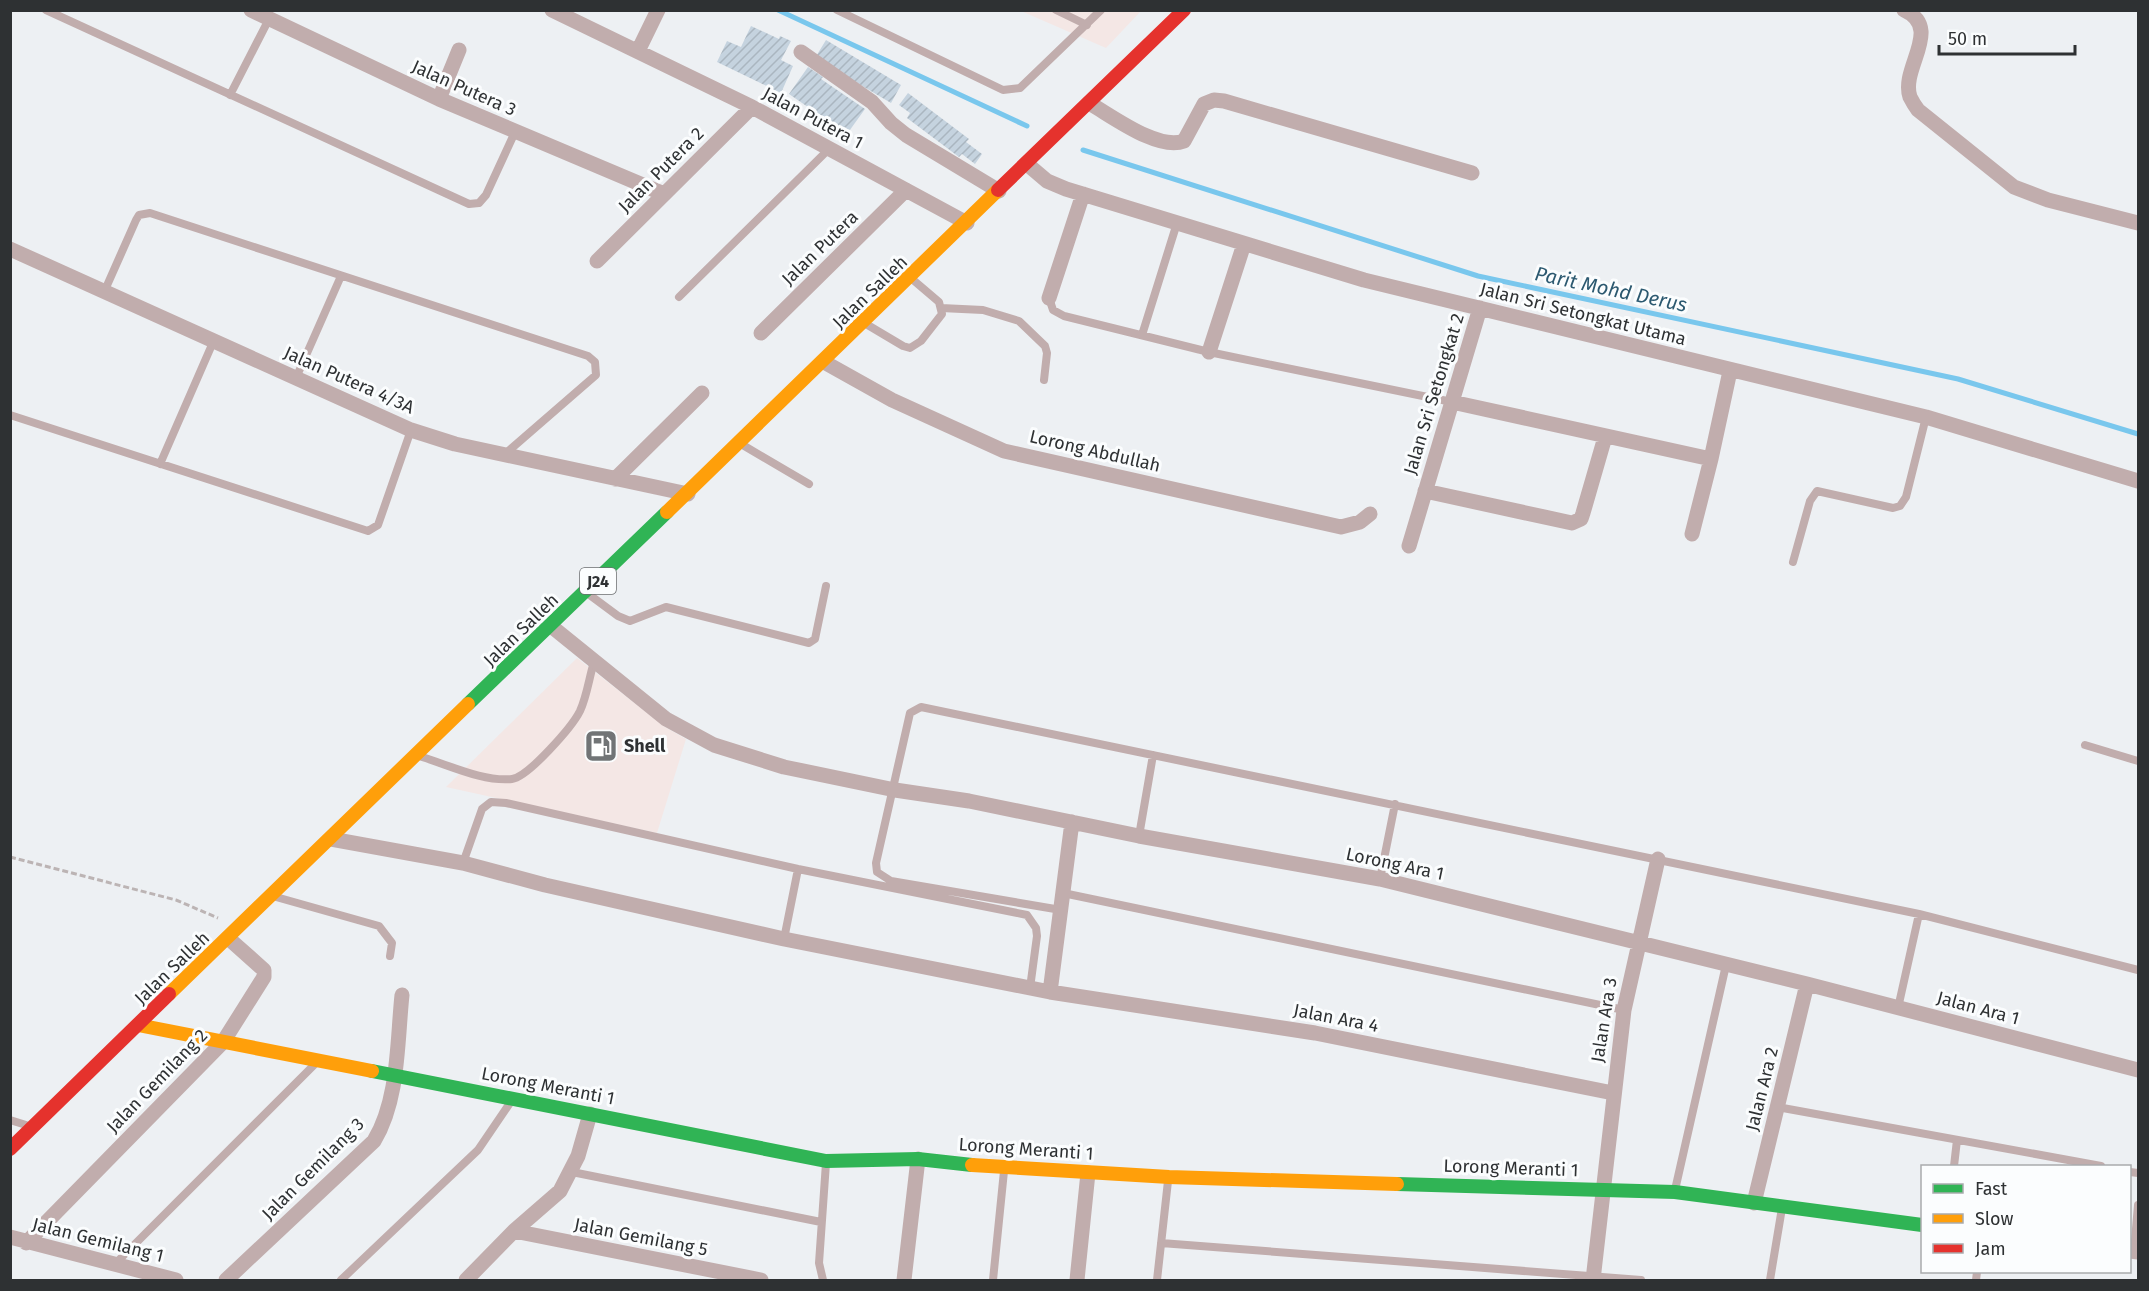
<svg xmlns="http://www.w3.org/2000/svg" width="2149" height="1291" font-family="'Fira Sans',sans-serif">
<style>
.commercial{fill:#f4e7e5}
.lines{fill:none;stroke-linecap:round;stroke-linejoin:round}
.stream{stroke:#79c7ed;stroke-width:5}
.building{fill:url(#building-hatch)}
.path{stroke:#bcb4b4;stroke-width:3;stroke-dasharray:6 3;stroke-linecap:butt}
.lane{stroke:#c1adad;stroke-width:8}
.street{stroke:#c1adad;stroke-width:15}
.fast{stroke:#30b455;stroke-width:14}
.slow{stroke:#ff9f0a;stroke-width:14}
.jam{stroke:#e5322d;stroke-width:14}
.labels{text-anchor:middle;dominant-baseline:central;stroke-width:6;stroke-linejoin:round;paint-order:stroke}
.shield{fill:#fbfdfe;stroke:#6c6e70;stroke-width:1.5}
.shield-label{font-size:16px;font-weight:bold;fill:#2e3133}
.street-label{font-size:18px;fill:#2e3133;stroke:#fbfdfe}
.poi-label{font-size:18px;font-weight:bold;fill:#2e3133;stroke:#fbfdfe;text-anchor:start}
.water-label{font-size:20px;font-style:italic;fill:#2c5970;stroke:#fbfdfe}
</style>
<defs>
<pattern id="building-hatch" width="6" height="6" patternUnits="userSpaceOnUse" patternTransform="scale(1.5)"><rect width="6" height="6" fill="#c5d3df"/><path d="M-1 1l2-2M0 6l6-6M5 7l2-2" fill="none" stroke="#aab6c0"/></pattern>
</defs>
<rect width="100%" height="100%" fill="#edf0f3"/>
<!-- commercial -->
<path class="commercial" d="M1021,11H1141L1106,48Z
M577,658L665,727L686,739L657,833L446,787Z"/>
<g class="lines">
<!-- stream -->
<path class="stream" d="M778,10L1027,126
M1083,150L1478,276L1958,379L2138,434"/>
</g>
<!-- building -->
<path class="building" d="M751,26L779,39L780,36L791,41L781,60L793,66L781,93L717,62L727,41L741,47Z
M826,40L901,85L891,103L815,58Z
M808,67L823,77L821,79L865,109L847,134L789,94Z
M908,93L969,139L966,142L982,154L975,164L962,154L959,157L907,118L910,113L899,105Z"/>
<g class="lines">
<!-- path -->
<path class="path" d="M10,857L176,900L218,918"/>
<!-- lane -->
<path class="lane" d="M46,10L469,204L479,203L486,195L515,132
M837,10L1003,90L1020,88L1101,10
M1056,10L1087,25
M230,95L269,19
M105,290L136,220L139,215L150,213L588,356L595,362L596,375L505,454
M679,297L829,149
M1049,298L1053,310L1064,316L1209,352L1452,402
M941,308L983,310L1019,321L1045,346L1047,353L1044,380
M866,324L903,346L910,348L921,341L942,314L939,302L912,279
M1142,335L1177,223
M296,378L341,276
M10,415L368,531L378,525L411,430
M741,444L809,484
M160,464L214,340
M1793,562L1810,501L1817,491L1893,508L1900,506L1906,497L1926,417
M587,593L618,616L630,621L666,607L809,643L815,639L826,586
M2085,745L2138,761
M422,757C449,765 483,782 512,779C528,777 572,727 580,711C587,696 589,678 594,662
M1139,836L1153,755
M463,863L482,809L491,802L506,803L798,869L1027,915L1036,928L1037,936L1030,988
M1380,879L1395,804
M1063,893L1624,1010
M276,897L379,926L392,943L390,956
M1061,910L891,881L877,872L876,863L910,713L921,707L1919,914L2138,970
M784,939L798,869
M1898,1008L1919,914
M1777,1107L2101,1166
M10,1120L26,1125
M1954,1166L1957,1140
M572,1172L821,1222
M2130,1172L2138,1173
M1675,1190L1726,965
M1161,1243L1641,1280
M2134,1252L2138,1205
M115,1264L315,1064
M341,1280L478,1150L512,1100
M823,1280L819,1263L826,1163
M993,1280L1004,1171
M1157,1280L1168,1181
M1770,1280L1782,1208
M1976,1280L1977,1272"/>
<!-- street -->
<path class="street" d="M251,10L439,99L664,194
M552,10L752,107L967,223
M1904,10C1944,28 1900,68 1910,97C1912,101 1915,106 1918,110L2014,187L2048,200L2138,223
M638,51L658,10
M801,52L872,102L891,123L906,135L999,191
M439,99L459,50
M1089,103C1112,116 1158,151 1184,141L1204,104L1214,100L1224,101L1472,173
M1027,164L1047,181L1066,189L1364,280L1926,417L2138,481
M10,249L411,430L455,444L688,494
M597,261L752,107
M1049,298L1083,194
M761,333L906,190
M1209,352L1244,244
M824,362L892,400L1004,451L1341,527L1360,522L1370,514
M1452,402L1711,459L1730,371
M615,479L702,393
M1425,491L1572,523L1581,519L1583,513L1605,437
M1692,534L1711,459
M1409,546L1480,308
M551,626L666,719L714,745L784,767L895,790L969,801L1139,836L1380,879L1807,984L2138,1070
M331,839L463,863L545,885L784,939L1050,992L1315,1033L1613,1093
M1050,992L1072,822
M1754,1203L1807,984
M514,1231L761,1280
M10,1237L176,1280
M26,1243L223,1042L264,977V970L228,938
M2130,1251L2138,1252
M226,1280L374,1141C399,1100 397,1042 402,995
M466,1280L514,1231L560,1191L578,1156L590,1114
M904,1280L918,1159
M1077,1280L1088,1173
M1593,1280L1624,1010L1658,859"/>
<!-- fast -->
<path class="fast" d="M468,704L667,512
M372,1071L826,1161L918,1159L972,1165
M1397,1184L1675,1192L1922,1225"/>
<!-- slow -->
<path class="slow" d="M667,512L998,190
M169,994L468,704
M138,1025L372,1071
M972,1165L1169,1177L1397,1184"/>
<!-- jam -->
<path class="jam" d="M998,190L1184,10
M10,1149L169,994"/>
</g>
<!-- icons -->
<defs>
<symbol id="fuel-square" viewBox="-11 -11 22 22"><rect x="-9" y="-9" width="18" height="18" rx="4" fill="#717476" stroke="#fbfdfe"/><path d="M-5.5-6h7V0h2V4h1.3V-2.5L3-4.5l.8-.8L6-3V5H2.5V1h-1V6h-7ZM-4.2-4.7v3.2H.2V-4.7Z" fill="#fff"/></symbol>
</defs>
<g fill-rule="evenodd">
<use href="#fuel-square" x="582" y="727" width="38" height="38"/>
</g>
<g class="labels">
<!-- shield labels -->
<rect class="shield" x="580" y="568" width="36" height="26" rx="4.5"/>
<g class="shield-label">
<text x="598" y="581">J24</text>
</g>
<!-- street labels -->
<g class="street-label">
<text transform="translate(464 88) rotate(24)">Jalan Putera 3</text>
<text transform="translate(813 118) rotate(28)">Jalan Putera 1</text>
<text transform="translate(661 170) rotate(-45)">Jalan Putera 2</text>
<text transform="translate(820 248) rotate(-44)">Jalan Putera</text>
<text transform="translate(870 292) rotate(-44)">Jalan Salleh</text>
<text transform="translate(1583 314) rotate(14)">Jalan Sri Setongkat Utama</text>
<text transform="translate(349 380) rotate(24)">Jalan Putera 4/3A</text>
<text transform="translate(1434 394) rotate(-73)">Jalan Sri Setongkat 2</text>
<text transform="translate(1095 451) rotate(13)">Lorong Abdullah</text>
<text transform="translate(521 630) rotate(-44)">Jalan Salleh</text>
<text transform="translate(1395 864) rotate(12)">Lorong Ara 1</text>
<text transform="translate(172 968) rotate(-44)">Jalan Salleh</text>
<text transform="translate(1978 1008) rotate(15)">Jalan Ara 1</text>
<text transform="translate(1336 1018) rotate(11)">Jalan Ara 4</text>
<text transform="translate(1604 1020) rotate(-81)">Jalan Ara 3</text>
<text transform="translate(157 1081) rotate(-46)">Jalan Gemilang 2</text>
<text transform="translate(548 1086) rotate(11)">Lorong Meranti 1</text>
<text transform="translate(1762 1089) rotate(-76)">Jalan Ara 2</text>
<text transform="translate(1026 1149) rotate(4)">Lorong Meranti 1</text>
<text transform="translate(1511 1168) rotate(2)">Lorong Meranti 1</text>
<text transform="translate(313 1169) rotate(-45)">Jalan Gemilang 3</text>
<text transform="translate(641 1237) rotate(11)">Jalan Gemilang 5</text>
<text transform="translate(98 1240) rotate(14)">Jalan Gemilang 1</text>
</g>
<!-- poi labels -->
<g class="poi-label">
<text x="624" y="746">Shell</text>
</g>
<!-- water labels -->
<g class="water-label">
<text transform="translate(1611 289) rotate(12)">Parit Mohd Derus</text>
</g>
</g>
<!-- border -->
<rect width="2149" height="1291" fill="none" stroke="#2e3133" stroke-width="24"/>
<!-- legend -->
<rect x="1921" y="1165" width="210" height="108" fill="#fbfdfe" stroke="#a9abad" stroke-width="1.5"/>
<rect x="1933" y="1184" width="30" height="9" fill="#30b455" stroke="#a9abad" stroke-width="1.5"/>
<text x="1975" y="1195" font-size="18" fill="#2e3133">Fast</text>
<rect x="1933" y="1214" width="30" height="9" fill="#ff9f0a" stroke="#a9abad" stroke-width="1.5"/>
<text x="1975" y="1225" font-size="18" fill="#2e3133">Slow</text>
<rect x="1933" y="1244" width="30" height="9" fill="#e5322d" stroke="#a9abad" stroke-width="1.5"/>
<text x="1975" y="1255" font-size="18" fill="#2e3133">Jam</text>
<!-- scale -->
<path d="M1939 45v9h136v-9" fill="none" stroke="#2e3133" stroke-width="3"/>
<text x="1948" y="45" font-size="18" fill="#2e3133" stroke="#fbfdfe" stroke-width="4.5" paint-order="stroke">50 m</text>
</svg>
